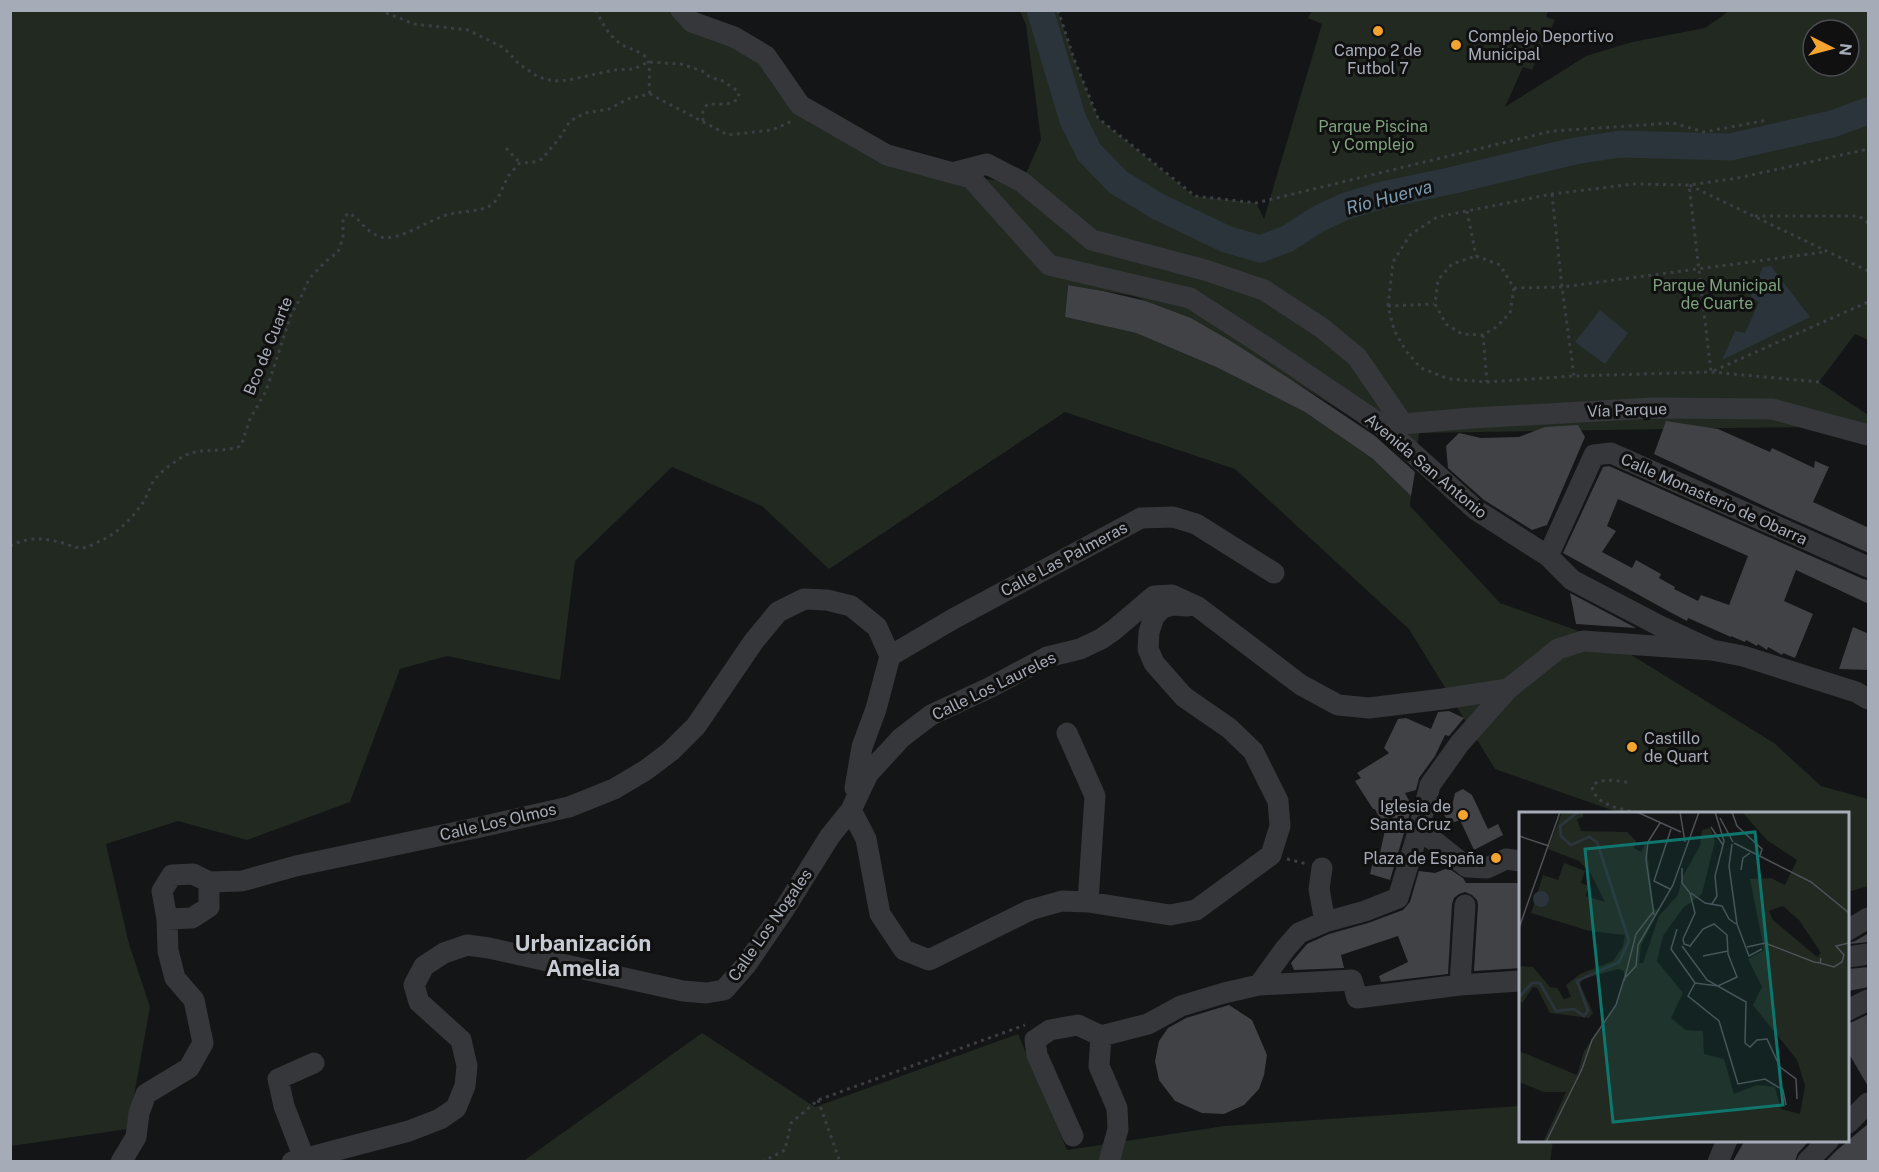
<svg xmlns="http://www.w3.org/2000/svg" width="1879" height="1172" font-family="'Public Sans',sans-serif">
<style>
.green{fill:#212921;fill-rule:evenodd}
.water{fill:#2b343a}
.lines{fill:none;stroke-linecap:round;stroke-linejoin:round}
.river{stroke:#2b343a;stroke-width:27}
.building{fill:#404246;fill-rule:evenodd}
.path{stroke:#3b3e42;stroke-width:3;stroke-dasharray:3 4.5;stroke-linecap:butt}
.minor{stroke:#35373b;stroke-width:21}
.poi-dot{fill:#f3a330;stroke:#101011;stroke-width:2}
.labels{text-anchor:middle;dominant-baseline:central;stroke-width:6;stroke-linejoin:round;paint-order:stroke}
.poi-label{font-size:16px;fill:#a6acb7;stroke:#101011;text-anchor:start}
.park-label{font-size:16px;fill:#7da27d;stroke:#101011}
.street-label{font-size:16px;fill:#a6acb7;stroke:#101011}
.water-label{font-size:18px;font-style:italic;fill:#7d9db2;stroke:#101011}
.district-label{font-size:22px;font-weight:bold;fill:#c7cbd3;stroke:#101011}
.inset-river{fill:none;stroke:#2b343a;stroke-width:3}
.inset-road{fill:none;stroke:#4e5156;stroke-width:1.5}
.view{fill:#0f766e;fill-opacity:0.15;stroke:#0f766e;stroke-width:3}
.inset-edge{fill:none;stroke:#a6acb7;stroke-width:3}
</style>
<rect width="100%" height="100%" fill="#141516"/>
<!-- green -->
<path class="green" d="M10,11H681L734,37L800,105L887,155L971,178L1022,182L1041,140L1026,25L1020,11H1058L1074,59L1098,118L1194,196L1256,203L1264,219L1322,24L1308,18L1312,11H1548L1546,17L1555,20L1532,70L1523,67L1505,107L1586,56L1632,42L1705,28L1729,11H1868V340L1855,334L1819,382L1868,415V426L1419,433L1416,463L1353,418L1191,318L1133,296L1068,285L1065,317L1136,333L1216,367L1305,412L1373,459L1411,496L1410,506L1500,603L1612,643L1774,743L1821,786L1868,799V886L1848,892V814L1620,813L1495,769L1409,629L1235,469L1065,412L829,569L762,506L672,467L575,561L560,680L447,656L400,669L350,802L247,840L178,821L106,844L129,944L150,1007L128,1129L11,1146ZM1813,30H1849V66H1813Z
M702,1033L815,1107L1018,1034L1067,1150L1224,1126L1520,1106V1140L1553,1141L1550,1162H522Z"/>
<!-- water -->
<path class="water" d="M1771,266L1810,317L1722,360L1735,331L1745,333L1759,302L1750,298L1763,267Z
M1600,310L1628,333L1605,364L1575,342Z"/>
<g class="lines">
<!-- river -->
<path class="river" d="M1040,10L1073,120L1089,152L1118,182L1157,206L1226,239L1260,249L1287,239L1318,219L1346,206L1383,195L1454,180L1575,151L1620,144L1730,147L1832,124L1868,111"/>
</g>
<!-- building -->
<path class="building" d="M1068,285L1103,291L1146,301L1191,318L1229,340L1290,379L1375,436L1415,472L1411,496L1373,459L1305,412L1216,367L1136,333L1065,317Z
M1666,421L1718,429L1770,452L1772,448L1814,468L1815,461L1829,467L1813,502L1869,528V553L1783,515L1654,454Z
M1578,425L1585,437L1547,525L1532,530L1484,500L1448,468L1446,446L1459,433L1481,438L1519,437L1545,427Z
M1609,466L1863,579L1869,580V604L1796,570L1784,601L1813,614L1795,658L1783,653L1782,655L1768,647L1767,650L1758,644L1757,646L1746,640L1745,642L1731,636V637L1688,618L1687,621L1668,611L1563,553L1603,467ZM1618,499L1748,556L1729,605L1701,595L1698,601L1674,589L1675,587L1659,578L1661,574L1636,560L1632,568L1602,552L1616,531L1607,526Z
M1570,593L1636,628L1576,624Z
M1853,627L1869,634V670L1839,669Z
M1449,711L1464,718L1449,736L1445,735L1435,756L1419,778L1416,790L1405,793L1412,806L1390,880L1370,874L1375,853H1380L1385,830L1375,809H1373L1355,781L1361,778L1357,773L1389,753L1384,748L1398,719L1406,718L1431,729L1438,712Z
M1463,789L1472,795L1488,829L1498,824L1503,835L1474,850L1460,820L1449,824L1442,810L1452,806L1455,793Z
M1448,868L1463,878L1466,883H1521V968L1474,971L1478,905L1477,900L1472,895L1465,892L1459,894L1454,898L1452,904L1448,974L1381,982L1379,976L1408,962L1398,936L1341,955L1344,968L1294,970L1291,963L1307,944L1329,934L1368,923L1403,910L1410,902L1419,871L1435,873Z
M1869,933V942L1848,944V943L1855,941Z
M1869,967V987L1848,991V969Z
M1229,1005L1252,1020L1267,1055L1264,1075L1259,1089L1244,1105L1224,1114L1202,1113L1175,1101L1159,1080L1155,1061L1159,1041L1168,1028L1186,1018Z
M1869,1014V1088L1848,1052V1024Z
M1869,1123V1161H1826L1836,1151Z
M1745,1140H1810L1798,1153L1795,1161H1733Z"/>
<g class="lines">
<!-- path -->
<path class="path" d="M379,10L414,24L468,30L504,48L519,64L538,77L554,81L569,80L614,70L634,69L648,62L681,64L702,71L711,78L721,80L738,91L739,97C733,106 719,104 708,104C702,110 701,115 704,123
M596,10C601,22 610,37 621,44C630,50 644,51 648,61C651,69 648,84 650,94
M1058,10L1074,59L1098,118L1195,196L1256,203L1552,131L1673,123L1704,132L1768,120
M506,148L520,163
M1552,194L1562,287L1574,376
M1467,211L1476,256
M1755,216H1859L1868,223
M1476,256L1500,265L1514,288L1510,313L1496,327L1483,335L1462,334L1446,324L1435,304L1438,280L1452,264Z
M1868,271L1689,185L1711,372L1868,302
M1514,288L1562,287L1825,252
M1388,306L1434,304
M1483,335L1487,382
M1819,382L1711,372L1574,376L1487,382L1449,379L1421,368L1406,351L1394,330L1388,306L1393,262L1410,235L1437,217L1552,194L1634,184L1689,185L1738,178L1868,149
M10,546C31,536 42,538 63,543C69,545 76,548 81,548C87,548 96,543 102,540C117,534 133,517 142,504C148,496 149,487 155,479C160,473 169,466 176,461C199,444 216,455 241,446L250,419L266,391L291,315L301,297L309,279L325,262L338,252L343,238V219L348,213C362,219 363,231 381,237C397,242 430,220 446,215C458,211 482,212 491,205C500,199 503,185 508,177C511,172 516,167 520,163L534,162L542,159L561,136L570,121L585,113L609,109L628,99L650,94L728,135L772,130L792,121
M1627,782C1616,781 1601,777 1592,786C1595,808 1628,810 1646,814
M1287,859L1307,864
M818,1100L840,1162
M762,1162L785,1150L791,1123L818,1100L1025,1025"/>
<!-- minor -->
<path class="minor" d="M681,10L692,22L734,37L766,56L800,105L887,155L971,178L1049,265L1190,298L1269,349L1383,426L1476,510L1548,556L1572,580L1660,626L1712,650L1743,656L1856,692L1868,699
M952,173L987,164L1022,182L1092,240L1205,270L1264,290L1322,328L1357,357L1403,424
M1390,425L1473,418L1653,408L1772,409L1868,435
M1548,556L1594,455L1611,453L1868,567
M890,656L953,619L1141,518L1173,517L1196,524L1274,573
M1067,733L1095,796L1088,902
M851,810L866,839L880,914L904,950L929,960L1030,910L1062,901L1088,902L1170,915L1196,910L1271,855L1280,826L1278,801L1253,751L1229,728L1184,697L1154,663L1148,649L1149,632L1154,617L1161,609L1172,605L1188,606
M1419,829L1467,867L1487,868L1506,859L1520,861
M1322,868L1319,889L1325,922
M167,919L192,918L209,907V882
M1848,930L1868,918
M1848,957L1868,954
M1259,985L1285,949L1299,933L1325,922L1365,911L1398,898L1419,829L1430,785L1460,743L1508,689
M1460,985L1465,905
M1848,1010L1868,1000
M1101,1036L1148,1024L1181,1006L1224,993L1259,985L1352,980L1357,998L1460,985L1520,981
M1101,1036L1099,1066L1117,1108L1118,1129L1109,1162
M1848,1123L1868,1103
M1073,1136L1037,1055L1035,1040L1050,1030L1078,1025L1101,1036
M304,1158L284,1106L278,1079L314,1063
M121,1162L136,1137L139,1113L146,1094L189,1068L203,1043L194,1000L175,978L168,951L167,919L162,891L172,875L193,874L209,882L242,881L296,866L485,826L569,807L614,789L646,770L671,751L696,726L754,641L778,612L804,599L827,600L851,606L877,627L890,656L876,709L862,747L855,788
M292,1162L409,1131L440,1119L456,1108L465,1086L467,1066L461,1040L419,1002L414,985L424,966L444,953L467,945L489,948L683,991L706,993L724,990L746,965L785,908L830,836L851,810L868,774L901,738L931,715L991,687L1047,657L1080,649L1101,639L1114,630L1154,596L1172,595L1198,607L1301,685L1338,705L1369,708L1443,699L1508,689L1558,649L1583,641L1712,650
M1718,1162L1727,1140
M1807,1162L1829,1140"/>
</g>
<!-- markers -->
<g class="poi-dot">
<circle cx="1378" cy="31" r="6"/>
<circle cx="1456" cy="45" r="6"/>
<circle cx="1632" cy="747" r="6"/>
<circle cx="1463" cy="815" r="6"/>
<circle cx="1496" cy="858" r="6"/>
</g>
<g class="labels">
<!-- poi labels -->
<g class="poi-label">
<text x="1468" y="36">Complejo Deportivo<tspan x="1468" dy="18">Municipal</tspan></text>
<text x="1378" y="50" text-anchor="middle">Campo 2 de<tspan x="1378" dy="18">Futbol 7</tspan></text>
<text x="1644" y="738">Castillo<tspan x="1644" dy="18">de Quart</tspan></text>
<text x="1451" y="806" text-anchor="end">Iglesia de<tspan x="1451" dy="18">Santa Cruz</tspan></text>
<text x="1484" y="858" text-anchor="end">Plaza de España</text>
</g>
<!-- park labels -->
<g class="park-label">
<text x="1373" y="126">Parque Piscina<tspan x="1373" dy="18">y Complejo</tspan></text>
<text x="1717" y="285">Parque Municipal<tspan x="1717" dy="18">de Cuarte</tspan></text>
</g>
<!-- street labels -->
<g class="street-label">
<text transform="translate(268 346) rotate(-68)">Bco de Cuarte</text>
<text transform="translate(1627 410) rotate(-2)">Vía Parque</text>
<text transform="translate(1426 466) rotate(40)">Avenida San Antonio</text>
<text transform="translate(1714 499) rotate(24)">Calle Monasterio de Obarra</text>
<text transform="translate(1064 559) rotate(-28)">Calle Las Palmeras</text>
<text transform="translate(994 686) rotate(-26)">Calle Los Laureles</text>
<text transform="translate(498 822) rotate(-13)">Calle Los Olmos</text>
<text transform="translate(770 925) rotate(-55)">Calle Los Nogales</text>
</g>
<!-- water labels -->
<g class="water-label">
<text transform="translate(1389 197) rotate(-15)">Río Huerva</text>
</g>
<!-- district labels -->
<g class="district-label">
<text x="583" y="943">Urbanización<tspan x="583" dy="25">Amelia</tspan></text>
</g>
</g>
<!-- overview -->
<g transform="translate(1519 812)">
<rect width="330" height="330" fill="#141516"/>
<path d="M43,0H64V5L58,7L62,19L108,20L117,29L115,36L122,40L127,30L135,97L140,98L122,133L120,151H124L140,104L159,83L163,66L181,34L183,18L191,16L196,29L183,82L164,96L144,124L138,149L164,181L152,206L167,218L184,219L185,242L205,247L215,282L238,273L256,275L262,297L281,302L286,274L278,248L234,193L243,175L229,147L245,138L231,67L252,66L266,73L278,48L249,29L223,0H330V330H24L47,280H25L0,270V239L58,263L65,239L97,193L105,167V159L99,157L64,167L61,172L74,201L70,206L31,201L18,176L14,175L3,191L0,189L1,154L14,155L31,175L38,176L45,187L52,185L47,173L61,162L94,149L104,134L106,123L70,119L12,101L24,63L39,68L45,51L66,59L62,71L70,74L67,84L86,90L72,62L60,49L29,37ZM264,94L280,108L302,141L298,145L254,108L250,99Z" fill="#212921" fill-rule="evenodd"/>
<path d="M14 87a8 8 0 1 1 16 0a8 8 0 1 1-16 0Z" fill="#2b343a"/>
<path class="inset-river" d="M0,185L13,171H21L37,199L55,197L65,204L69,199L58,169L100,150L110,129L78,30L70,25L52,33L42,24L41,14L59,0"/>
<path class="inset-road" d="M118,0L162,20M161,0L166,30M213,0L218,14L243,37L241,44M201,6L214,30M192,15L204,33M0,24L30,34M215,31L292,70L330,101M213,32L210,54L218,112L230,144L243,137M163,56V71L171,81L176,101L164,127M222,58L224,46L231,41M151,77L135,69L152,17M172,81L186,91L203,94L210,107L217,112M193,92L198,84L196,64L205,29L196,0M135,103L127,47L129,30L141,11M0,116L41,0M158,117L152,137L176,171M164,127L165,132L171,134L184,117L195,112L208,123L209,142L218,165L199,174L176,171L169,184L200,209L219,272L246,267L264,278L267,293M163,134L188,168L227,190L226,231L231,235L238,228L248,227L261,255L277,267L278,287M228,135L246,131L295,150L301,151L302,146M184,144L209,139M301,151L315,155L323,150L325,143L317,134L330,131M105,169L117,122L134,100M27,330L63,257L73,228L97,193L105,167L117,154L119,133L154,73L180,0"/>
<path class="view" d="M236,20L264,293L94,310L66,37Z"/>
<rect width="330" height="330" class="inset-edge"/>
</g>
<!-- border -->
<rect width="1879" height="1172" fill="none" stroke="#a6acb7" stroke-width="24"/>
<!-- north arrow -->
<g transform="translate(1831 48) rotate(96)"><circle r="28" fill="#101011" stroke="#4c4e53" stroke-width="1.5"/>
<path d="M0-4.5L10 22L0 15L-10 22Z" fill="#f3a330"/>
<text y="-9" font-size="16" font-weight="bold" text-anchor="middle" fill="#a6acb7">N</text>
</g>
</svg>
